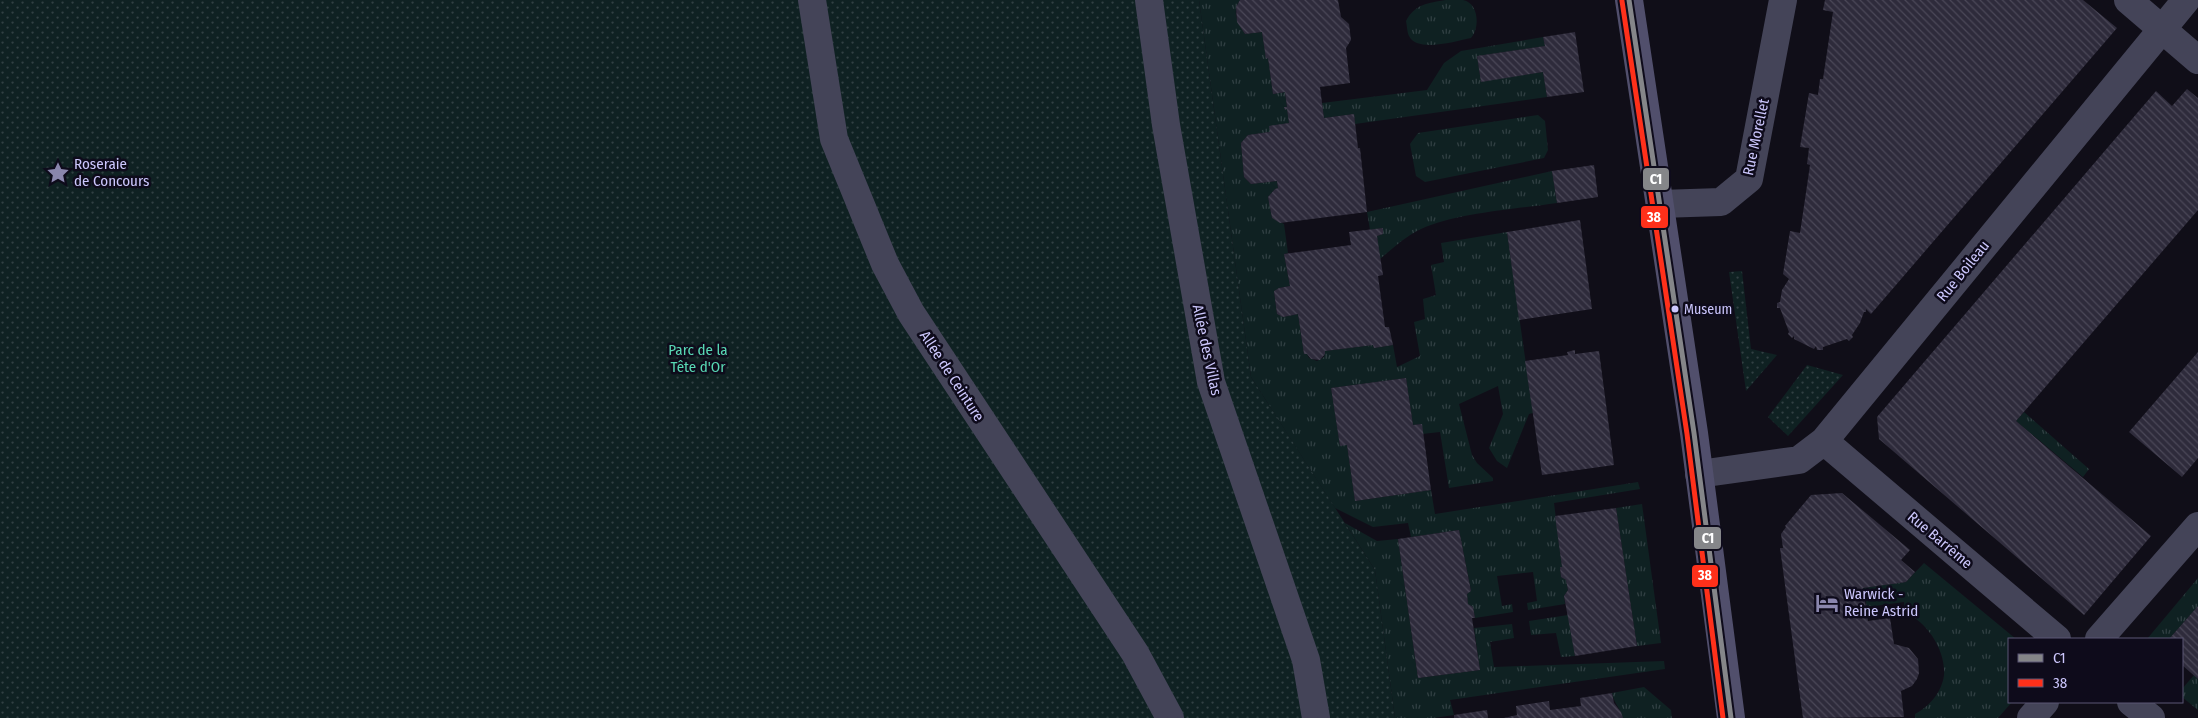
<svg xmlns="http://www.w3.org/2000/svg" width="2198" height="718" font-family="'Fira Sans Condensed',sans-serif">
<style>
.grass{fill:url(#grass-tufts)}
.park{fill:url(#park-dots)}
.building{fill:url(#building-back-hatch)}
.lines{fill:none;stroke-linecap:round;stroke-linejoin:round}
.street{stroke:#444458;stroke-width:28}
.secondary{stroke:#514f6c;stroke-width:28}
.bus-1-casing{stroke:#0e0b1b;stroke-width:9}
.bus-2-casing{stroke:#0e0b1b;stroke-width:9}
.bus-1{stroke:#858689;stroke-width:5}
.bus-2{stroke:#ff301a;stroke-width:5}
.bus-dot{fill:#ccc7fd;stroke:#0e0b1b;stroke-width:2}
.labels{text-anchor:middle;dominant-baseline:central;stroke-width:5;stroke-linejoin:round;paint-order:stroke}
.bus-label{font-size:14px;fill:#ccc7fd;stroke:#0e0b1b;text-anchor:start}
.street-label{font-size:15px;fill:#ccc7fd;stroke:#0e0b1b}
.poi-label{font-size:15px;fill:#ccc7fd;stroke:#0e0b1b;text-anchor:start}
.park-label{font-size:15px;fill:#58d8b4;stroke:#0e0b1b}
.line-badge{stroke:#0e0b1b;stroke-width:2}
.badge-label{font-size:14px;text-anchor:middle;font-weight:bold;fill:#fff}
</style>
<defs>
<pattern id="grass-tufts" width="24" height="20" patternUnits="userSpaceOnUse" patternTransform="scale(1.25)"><rect width="24" height="20" fill="#0f2122"/><path d="M3 7l-1-3M5 7V3M7 7l1-3M15 17l-1-3M17 17v-4M19 17l1-3" fill="none" stroke="#314043"/></pattern>
<pattern id="park-dots" width="8" height="8" patternUnits="userSpaceOnUse" patternTransform="scale(1.25)"><rect width="8" height="8" fill="#0f2122"/><path d="M2 2h.1M6 6h.1" fill="none" stroke="#314043" stroke-width="1.8" stroke-linecap="round"/></pattern>
<pattern id="building-back-hatch" width="6" height="6" patternUnits="userSpaceOnUse" patternTransform="scale(1.25)"><rect width="6" height="6" fill="#2e2b3b"/><path d="M-1 5l2 2M0 0l6 6M5-1l2 2" fill="none" stroke="#4b4858"/></pattern>
</defs>
<rect width="100%" height="100%" fill="#100e18"/>
<!-- grass -->
<path class="grass" d="M1199,0H1240C1231,12 1238,24 1245,34L1262,32L1266,58H1268L1273,94L1285,92L1289,123L1270,126V132L1248,135L1241,143L1244,177L1251,184L1277,181L1278,188L1275,189L1268,197L1272,218L1284,224L1288,253L1284,254L1290,286L1279,288L1274,291L1277,314L1283,317L1298,314L1304,354H1307L1309,358L1317,361L1324,357L1325,351L1373,345L1374,348L1393,345L1397,367L1420,356L1414,322L1425,319L1423,299L1436,295L1431,265L1444,262L1441,243L1507,232L1533,413L1529,414L1507,468L1497,461L1489,448L1503,414L1498,386L1459,404L1472,455L1477,463L1493,478V481L1449,488L1440,432L1422,434L1421,424L1413,425L1406,378L1331,388L1340,445H1347L1355,501L1431,490L1435,514L1638,482L1640,489L1554,503L1562,567L1560,568L1561,577L1566,580L1568,590L1564,596L1565,604L1528,610L1527,603L1537,601L1533,572L1497,576L1502,606L1512,604L1513,612L1475,618L1473,607L1468,604L1467,594L1471,590L1459,530L1411,537L1408,523L1373,527L1335,508L1251,377Z
M1446,0C1451,0 1457,0 1463,0C1479,3 1480,28 1471,38C1456,41 1417,53 1409,36C1407,32 1407,25 1406,21C1415,4 1428,3 1446,0Z
M1543,37L1545,46L1477,56L1481,81L1543,72L1547,97L1355,124L1354,114L1324,118L1322,103L1427,90L1444,63L1461,51Z
M1538,115L1545,121L1548,150L1544,158L1425,182L1416,176L1410,144L1418,133Z
M1552,171L1557,203C1517,209 1456,213 1421,229C1406,236 1393,248 1380,259L1377,236L1383,234V228L1370,230L1367,212Z
M2024,412L2089,469L2083,477L2016,421Z
M1642,504L1661,643L1637,646L1616,508Z
M1345,523L1377,541L1398,539L1418,678L1480,670L1474,628L1512,624L1514,638L1490,642L1494,667L1664,661L1665,669L1450,700L1454,715L1434,718H1395L1375,570Z
M1924,563L2016,639H2009V702H2012L1998,718H1915V714C1929,707 1942,692 1944,675C1946,651 1927,621 1905,613L1904,602L1867,607L1863,588L1906,582Z
M2198,578V606L2169,639H2147Z
M1568,615L1575,656L1561,657L1556,633L1531,635L1529,621Z
M2194,675L2198,679V710L2182,697V689Z
M1644,687L1671,710L1672,718H1623C1620,708 1614,703 1612,693Z"/>
<!-- park -->
<path class="park" d="M0,0H1199L1251,377L1375,570L1395,718H0Z
M1742,271L1751,349L1777,355L1746,391L1729,272Z
M1807,365L1843,375L1788,436L1768,417Z"/>
<!-- building -->
<path class="building" d="M1240,0H1338L1341,17L1349,24L1351,40L1346,48L1350,83L1320,87L1322,103L1324,118L1354,114L1358,148H1360L1367,212L1280,223L1272,218L1268,197L1275,189L1278,188L1277,181L1251,184L1244,177L1241,143L1248,135L1270,132L1269,126L1289,123L1287,109L1285,110L1284,107H1287L1285,92L1273,94L1268,58L1266,59L1262,32L1245,34L1237,22L1236,7Z
M1825,0H2083L2117,28L1871,314L1866,309V312H1864L1860,323L1852,335L1853,337L1849,341L1847,339L1823,347V350H1817L1816,346L1814,349L1794,339V336L1792,338L1788,334L1789,332L1780,308H1777V303L1780,302L1782,290L1789,279L1783,274L1790,231L1800,233L1810,165L1807,164L1809,148L1800,147L1809,93L1818,95L1820,79H1823L1833,12L1823,10Z
M1575,32L1584,92L1547,97L1543,72L1481,82L1477,56L1545,46L1543,37Z
M2187,89L2198,98V210L2016,421L2151,536L2084,615L1879,439L1877,417L2156,91L2172,106Z
M1594,165L1598,197L1557,203L1552,171Z
M1580,220L1592,309L1519,320L1507,232Z
M1383,228V234L1377,236L1383,275L1378,276L1385,327H1389L1393,345L1374,348L1373,345L1325,351V354L1320,360L1311,359L1307,354H1304L1298,314L1283,317L1277,314L1274,291L1279,288L1290,286L1284,254L1351,245L1349,232Z
M1575,350V354L1599,351L1614,465L1542,475L1525,361L1568,355L1567,352Z
M2198,352V458L2182,477L2129,432Z
M1406,378L1413,425L1422,424L1431,490L1355,501L1347,445L1340,446L1331,388Z
M1842,493L1910,550L1901,560L1915,572L1906,582L1863,588L1868,621L1890,618L1894,644L1909,648L1918,659L1919,673L1917,679L1912,686L1901,691L1904,717L1803,718L1780,548H1783L1781,534L1786,527L1785,526L1811,495Z
M1616,508L1637,646L1575,656L1564,596L1568,590L1566,580L1561,577L1560,567H1562L1555,516Z
M1459,530L1471,591L1467,594L1468,604L1473,607L1475,618H1472L1480,670L1418,678L1398,539Z
M2198,606V679L2182,665V639H2169Z
M1612,693L1614,703L1621,712L1623,718H1504L1517,715L1516,706L1549,701L1550,710L1581,706L1580,698Z
M1487,710L1488,718H1454V715Z"/>
<g class="lines">
<!-- street -->
<path class="street" d="M812,0L834,139L885,264L911,313L1135,653L1170,718
M1149,0L1166,125L1211,382L1306,660L1316,718
M2128,0L2198,60
M1660,204L1721,202L1749,179L1783,0
M1824,441L2057,639
M1699,474L1799,460L1824,441L2186,0
M2099,639L2198,526
M2131,702L2151,718
M2031,718L2045,702"/>
<!-- secondary -->
<path class="secondary" d="M1629,0L1694,433L1731,718"/>
<defs>
<path id="bus-1" d="M1629,0L1694,433L1731,718"/>
<path id="bus-2" d="M1622,1L1687,434L1723,718"/>
</defs>
<!-- bus-1 casing -->
<use href="#bus-1" class="bus-1-casing"/>
<!-- bus-2 casing -->
<use href="#bus-2" class="bus-2-casing"/>
<!-- bus-1 -->
<use href="#bus-1" class="bus-1"/>
<!-- bus-2 -->
<use href="#bus-2" class="bus-2"/>
</g>
<!-- icons -->
<defs>
<symbol id="sight-bare" viewBox="-9 -9 18 18"><path d="M0-6L1.8-2.2L6-1.7L2.9 1.2L3.7 5.4L0 3.3L-3.7 5.4L-2.9 1.2L-6-1.7L-1.8-2.2Z" fill="#8a86ad" stroke="#0e0b1b" stroke-width="2.5" paint-order="stroke"/></symbol>
<symbol id="hotel-bare" viewBox="-9 -9 18 18"><path d="M-6-4.5h1.5V1H6V5H4.5V3h-9V5H-6ZM-4 0a1.8 1.8 0 1 1 3.6 0ZM.5 0V-2.5h3Q6-2.5 6 0Z" fill="#8a86ad" stroke="#0e0b1b" stroke-width="2.5" paint-order="stroke"/></symbol>
</defs>
<g fill-rule="evenodd">
<use href="#sight-bare" x="42" y="157" width="32" height="32"/>
<use href="#hotel-bare" x="1811" y="587" width="32" height="32"/>
</g>
<!-- markers -->
<circle class="bus-dot" cx="1675" cy="309" r="4.5"/>
<g class="labels">
<!-- bus labels -->
<g class="bus-label">
<text x="1684" y="309">Museum</text>
</g>
<!-- street labels -->
<g class="street-label">
<text transform="translate(1756 137) rotate(-78)">Rue Morellet</text>
<text transform="translate(1963 271) rotate(-51)">Rue Boileau</text>
<text transform="translate(1207 350) rotate(78)">Allée des Villas</text>
<text transform="translate(952 376) rotate(57)">Allée de Ceinture</text>
<text transform="translate(1940 540) rotate(40)">Rue Barrême</text>
</g>
<!-- poi labels -->
<g class="poi-label">
<text x="74" y="164">Roseraie<tspan x="74" dy="17">de Concours</tspan></text>
<text x="1844" y="594">Warwick -<tspan x="1844" dy="17">Reine Astrid</tspan></text>
</g>
<!-- park labels -->
<g class="park-label">
<text x="698" y="350">Parc de la<tspan x="698" dy="17">Tête d'Or</tspan></text>
</g>
</g>
<g class="line-badge">
<rect x="1642" y="167" width="28" height="24" rx="5" fill="#858689"/>
<rect x="1640" y="205" width="29" height="24" rx="5" fill="#ff301a"/>
<rect x="1693" y="526" width="29" height="24" rx="5" fill="#858689"/>
<rect x="1691" y="564" width="28" height="24" rx="5" fill="#ff301a"/>
</g>
<g class="badge-label">
<text x="1656" y="184">C1</text>
<text x="1654" y="222">38</text>
<text x="1708" y="543">C1</text>
<text x="1705" y="580">38</text>
</g>
<!-- legend -->
<rect x="2008" y="638" width="175" height="65" fill="#0e0b1b" stroke="#5a5675"/>
<rect x="2018" y="654" width="25" height="8" fill="#858689" stroke="#5a5675"/>
<text x="2053" y="663" font-size="15" fill="#ccc7fd">C1</text>
<rect x="2018" y="679" width="25" height="8" fill="#ff301a" stroke="#5a5675"/>
<text x="2053" y="688" font-size="15" fill="#ccc7fd">38</text>
</svg>
